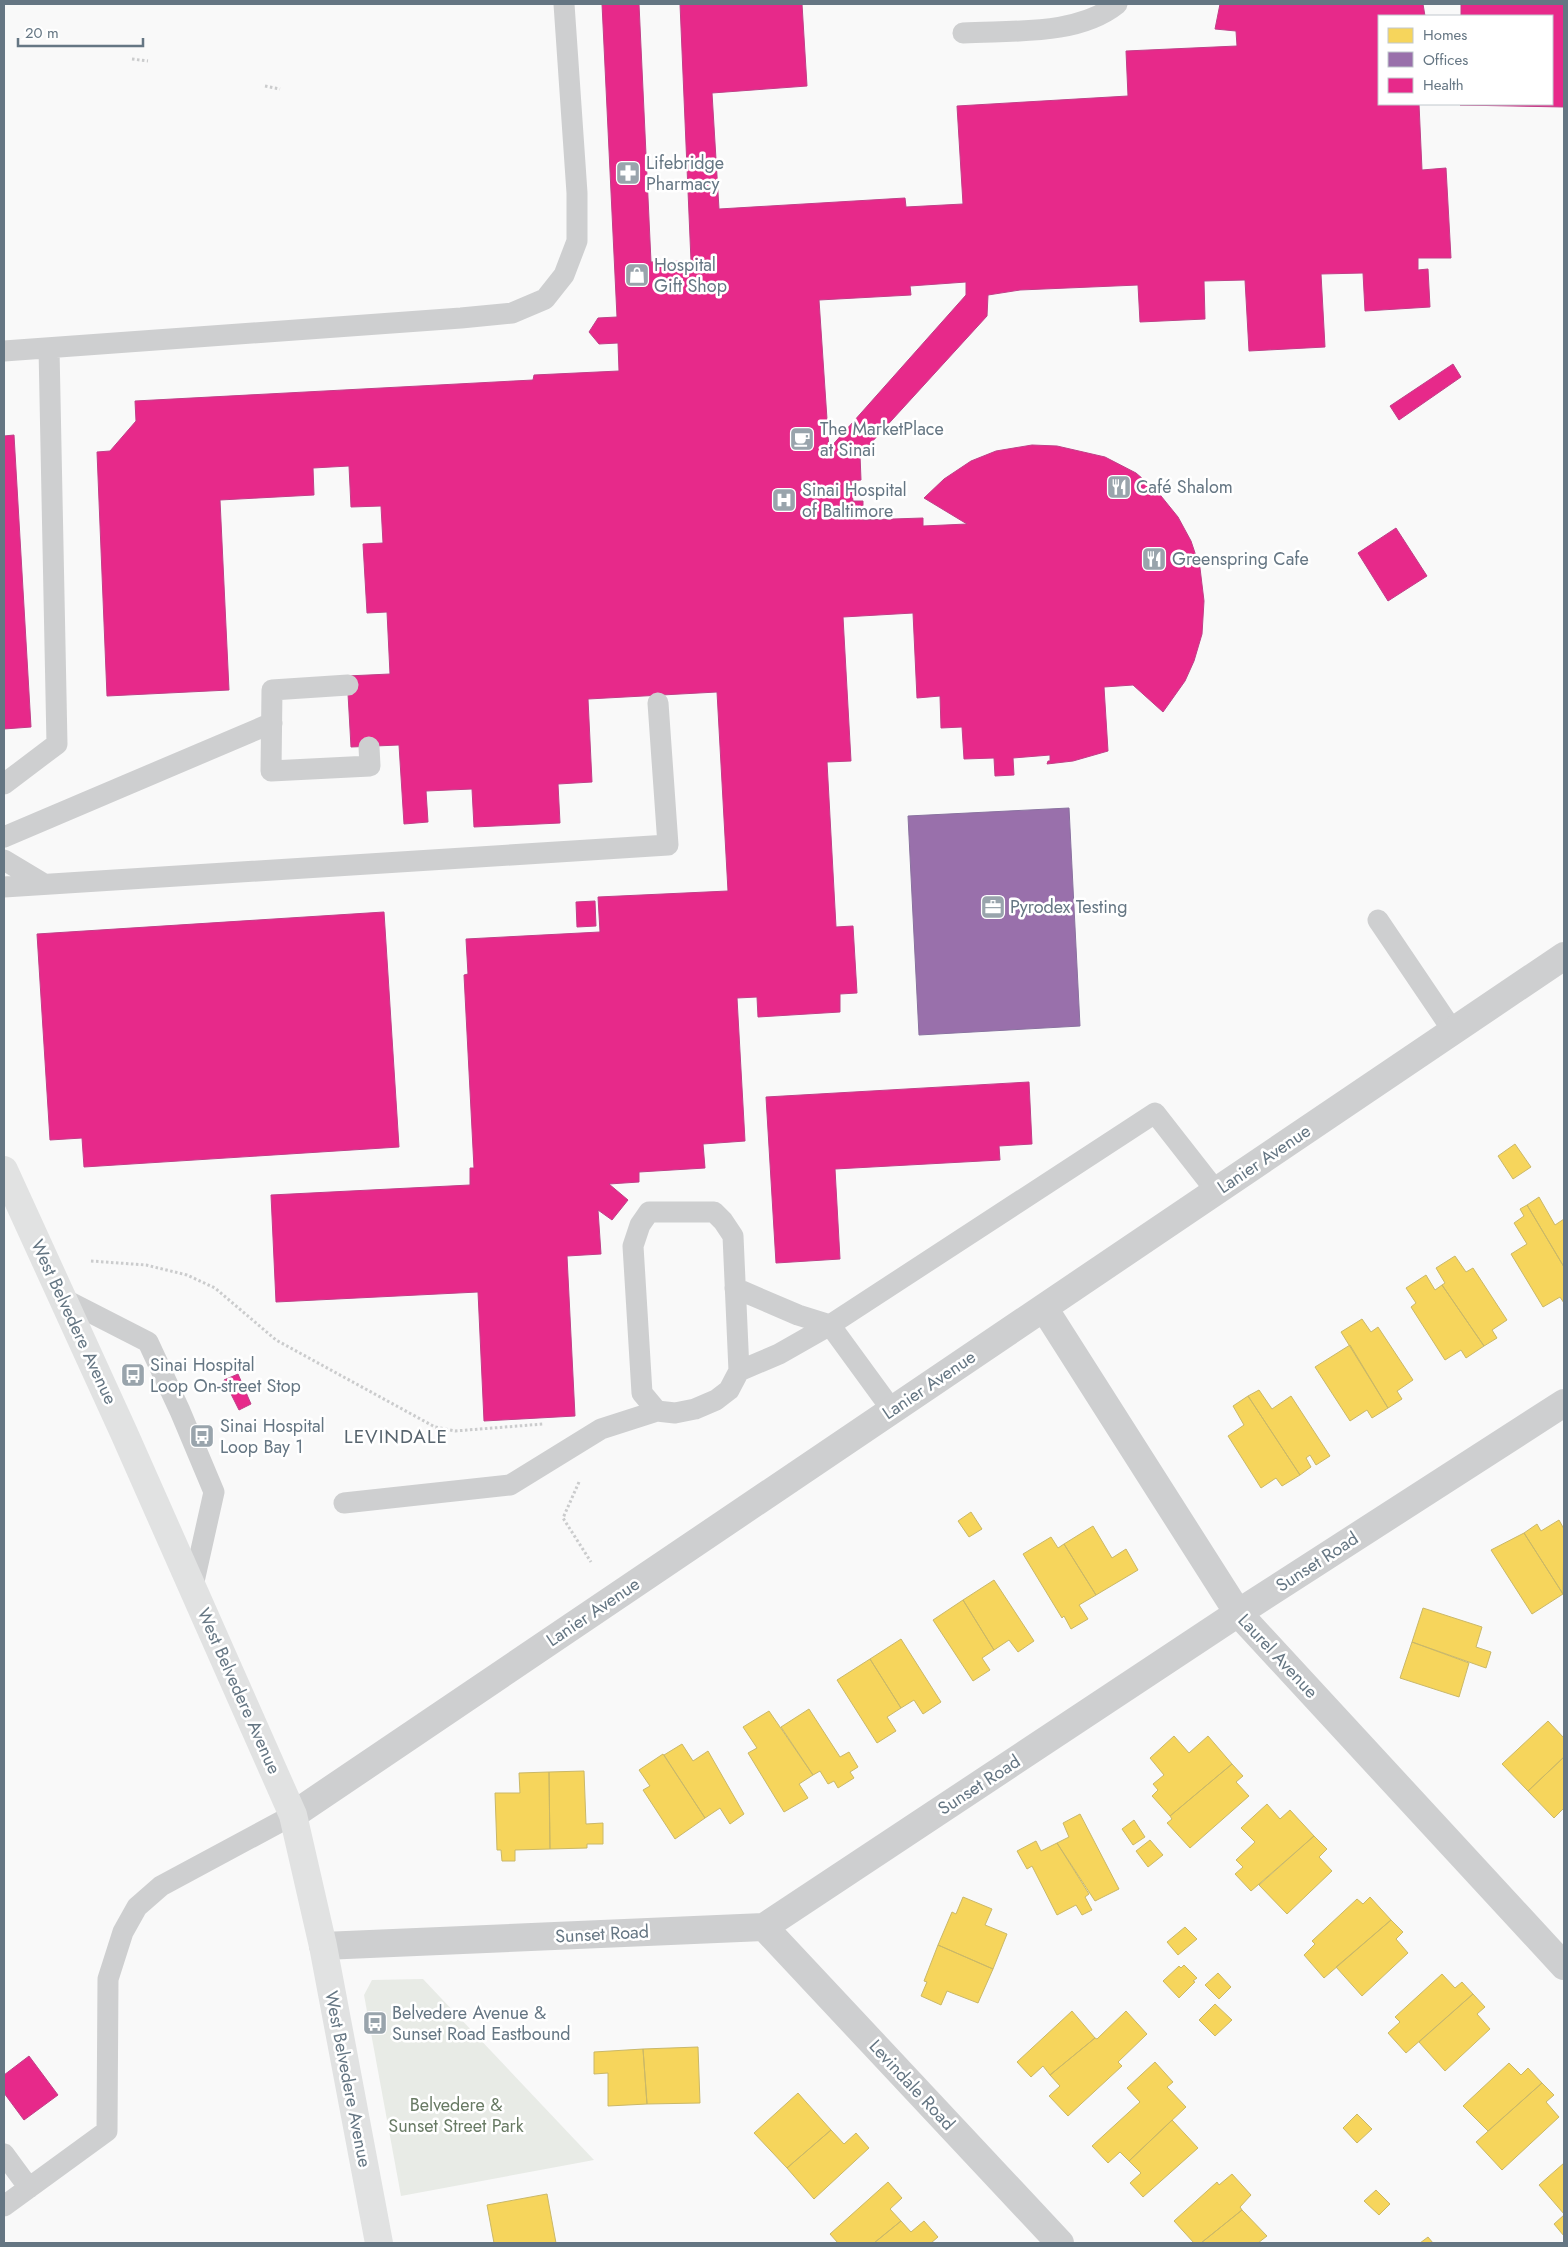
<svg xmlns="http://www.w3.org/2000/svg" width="1568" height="2247" font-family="Jost,sans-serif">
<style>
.green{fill:#e8ebe6}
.homes{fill:#f6d55c;stroke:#cab868}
.offices{fill:#9970ab;stroke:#89729f}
.health{fill:#e7298a;stroke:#c04088;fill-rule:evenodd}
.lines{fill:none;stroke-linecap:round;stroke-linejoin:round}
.path{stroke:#cbcccd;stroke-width:3;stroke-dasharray:2.5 2.5;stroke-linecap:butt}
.lane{stroke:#cecfd0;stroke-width:21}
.street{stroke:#cecfd0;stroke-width:28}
.secondary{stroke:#e1e2e2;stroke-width:28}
.labels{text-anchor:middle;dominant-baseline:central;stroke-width:5;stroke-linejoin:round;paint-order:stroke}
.poi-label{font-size:18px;fill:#657683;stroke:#fff;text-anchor:start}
.street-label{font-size:18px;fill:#657683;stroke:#fff}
.park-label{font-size:18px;fill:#687a64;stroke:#fff}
.neighbourhood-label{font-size:19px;letter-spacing:1px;fill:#57646e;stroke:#fff}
</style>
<rect width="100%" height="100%" fill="#f9f9f9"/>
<!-- green -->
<path class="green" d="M423,1979L594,2160L401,2196L364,1995L372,1980Z"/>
<!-- homes -->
<path class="homes" d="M1515,1144L1531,1167L1513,1179L1498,1156Z
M1539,1197L1555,1225L1564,1219V1267L1527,1205Z
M1527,1205L1564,1267V1303L1560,1297L1543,1307L1511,1254L1527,1244L1514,1223L1524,1216L1520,1209Z
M1455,1256L1466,1272L1473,1268L1507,1320L1492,1330L1497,1338L1484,1346L1442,1285L1445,1283L1436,1268Z
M1426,1275L1435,1290L1442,1285L1484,1346L1466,1358L1461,1350L1445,1360L1411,1307L1416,1303L1406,1288Z
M1362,1319L1371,1332L1378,1327L1413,1380L1397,1391L1402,1399L1388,1408L1341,1332Z
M1350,1345L1388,1408L1372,1418L1367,1410L1350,1421L1315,1367Z
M1259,1390L1272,1409L1291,1396L1330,1456L1316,1465L1310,1455L1306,1458L1311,1467L1300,1475L1248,1396Z
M1248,1396L1300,1475L1282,1486L1276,1478L1261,1488L1228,1436L1244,1425L1233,1406Z
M971,1512L982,1529L969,1537L958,1521Z
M1559,1520L1564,1529L1563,1594L1524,1533L1537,1524L1541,1531Z
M1093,1526L1112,1558L1126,1549L1138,1570L1096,1595L1064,1544Z
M1524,1533L1563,1594L1532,1614L1491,1550Z
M1051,1537L1058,1548L1064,1544L1096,1595L1079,1605L1088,1619L1071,1629L1064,1616L1062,1618L1023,1554Z
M994,1580L1034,1641L1018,1652L1009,1640L994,1650L963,1600Z
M963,1600L994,1650L982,1658L990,1670L973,1681L933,1620Z
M1423,1608L1482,1627L1476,1647L1491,1652L1486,1668L1412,1642Z
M901,1639L941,1702L923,1714L914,1700L901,1708L870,1659Z
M1412,1642L1469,1663L1459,1697L1400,1678Z
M870,1659L901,1708L887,1717L896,1731L877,1743L837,1680Z
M809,1709L840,1757L849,1752L858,1767L850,1772L854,1778L838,1788L834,1781L828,1784L820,1771L813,1775L781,1727Z
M769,1711L813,1775L799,1784L808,1798L784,1812L748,1753L757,1748L743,1727Z
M1548,1721L1564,1738V1757L1528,1791L1502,1764Z
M1174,1736L1189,1753L1208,1736L1232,1764L1170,1816L1152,1796L1158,1790L1153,1784L1164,1775L1150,1758Z
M682,1744L693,1761L708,1751L744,1814L730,1824L720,1808L705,1818L664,1755Z
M663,1754L705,1818L675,1839L643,1790L650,1786L639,1770Z
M1564,1757V1808L1554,1818L1528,1791Z
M1232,1764L1243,1776L1236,1782L1249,1796L1190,1848L1167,1823L1172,1819L1170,1816Z
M584,1771L586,1824L603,1823V1844H587V1848L550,1849L549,1772Z
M549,1772L550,1849L515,1850V1861H502L501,1850H497L495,1793H520L519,1773Z
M1267,1804L1280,1819L1290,1810L1314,1836L1251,1891L1235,1874L1243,1867L1236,1860L1255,1842L1241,1828Z
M1080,1814L1119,1889L1095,1901L1057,1843L1069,1837L1063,1823Z
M1134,1820L1145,1837L1133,1845L1122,1829Z
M1314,1836L1327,1849L1319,1857L1332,1871L1287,1914L1259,1885Z
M1150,1840L1163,1855L1148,1867L1136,1851Z
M1036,1841L1041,1851L1057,1843L1089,1894L1085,1897L1092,1910L1082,1915L1076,1905L1057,1915L1032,1866L1027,1869L1017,1851Z
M963,1897L992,1909L985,1925L1007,1934L993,1969L938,1945L952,1912L956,1914Z
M1370,1897L1391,1920L1324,1978L1304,1955L1315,1944L1312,1941L1357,1899L1363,1904Z
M1391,1920L1403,1932L1396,1939L1408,1953L1362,1996L1336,1967Z
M1185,1927L1197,1939L1178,1955L1167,1942Z
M938,1945L993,1969L978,2003L947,1991L941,2005L921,1996L927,1982L924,1981Z
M1184,1965L1197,1978L1193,1981L1195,1982L1179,1998L1163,1981L1179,1966L1181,1968Z
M1218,1973L1231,1987L1219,1999L1205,1985Z
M1442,1974L1455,1988L1462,1982L1473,1994L1406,2053L1388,2033L1400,2022L1395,2017Z
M1473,1994L1485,2007L1477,2014L1490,2029L1445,2071L1419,2042Z
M1215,2004L1232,2020L1215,2036L1199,2020Z
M1072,2011L1095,2038L1050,2075L1043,2066L1031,2077L1017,2062Z
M1126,2011L1147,2034L1118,2062L1122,2066L1068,2116L1049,2096L1060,2086L1050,2075L1095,2038L1097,2039Z
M698,2047L700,2103L647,2104L643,2049Z
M643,2049L647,2104L608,2106V2073L594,2074V2052Z
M1155,2062L1173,2082L1167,2087L1186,2107L1129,2161L1120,2152L1108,2163L1092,2146L1140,2102L1127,2088Z
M1509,2063L1521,2075L1528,2068L1542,2083L1488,2131L1463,2106Z
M1542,2083L1554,2095L1546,2102L1559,2117L1502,2170L1476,2142Z
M798,2093L831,2130L787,2168L754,2133Z
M1357,2114L1372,2129L1357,2143L1343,2128Z
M1172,2120L1198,2148L1143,2197L1130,2183L1141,2173L1129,2161Z
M831,2130L844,2144L856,2133L869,2148L814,2199L787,2168Z
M1564,2163V2214L1539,2185Z
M1232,2174L1251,2195L1240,2207L1242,2210L1201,2243H1194L1174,2221L1217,2182L1219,2185Z
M888,2182L902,2198L890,2209L901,2221L874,2243H838L830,2234Z
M1376,2190L1390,2204L1379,2215L1364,2201Z
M547,2194L556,2243H494L487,2205Z
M1242,2210L1267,2236L1258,2243H1201Z
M1564,2215V2236L1554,2224Z
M901,2221L911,2232L924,2221L938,2237L931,2243H874Z
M1428,2237L1433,2243H1420Z"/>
<!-- offices -->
<path class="offices" d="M1069,808L1080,1026L919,1035L908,816Z"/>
<!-- health -->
<path class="health" d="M602,4H639L651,262L691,261L680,4H802L807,86L712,93L719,209L905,198L906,207L963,204L957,106L1128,96L1126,51L1237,46L1236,31L1215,29L1220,4H1423L1425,16H1379V104H1419L1422,170L1446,168L1451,258H1418V270L1428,269L1430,307L1365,311L1363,273L1321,274L1325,347L1249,351L1245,280L1204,281L1205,319L1140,322L1138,285L1020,290L988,295L987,316L860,455L861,480L851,481L853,501H863V520L923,518V526L967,524L924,498L944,479L971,461L996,451L1032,445L1057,446L1105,457L1136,473L1157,491L1178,517L1191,541L1200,568L1204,601L1202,634L1194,661L1185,681L1163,712L1133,685L1104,687L1108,751L1073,761L1047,764L1048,761H1050V755L1013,758L1014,775L995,776L994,758L964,759L962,727L941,728L940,696L917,698L913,613L843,617L851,761L827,762L836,927L853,926L857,993L840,994V1012L758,1017L757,997L737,998L745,1141L703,1144L705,1168L639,1172V1182L609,1184L628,1200L612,1220L598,1210L601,1254L567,1256L575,1416L484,1421L478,1292L276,1302L271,1195L470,1185V1168H474L464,975L468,974L466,939L600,932L598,897L728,891L717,692L588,699L592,782L558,784L560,823L474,827L472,789L426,791L428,822L404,824L399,745L351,747L347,676L390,674L387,612L367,613L363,544L383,543L381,506L351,507L349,466L313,468L314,495L220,500L229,690L107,696L97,452L110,451L136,421L135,401L533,380L534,375L619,371L618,343L599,344L589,332L598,318L617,317ZM966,282V295L829,449L819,300L911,295L910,286Z
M1461,4H1564V107L1460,105L1552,104V16H1461Z
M1453,364L1461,377L1399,420L1390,406Z
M14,435L31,727L4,729V436Z
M1396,528L1427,576L1388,601L1358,553Z
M595,901L596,926L577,927L576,902Z
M384,912L399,1147L84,1167L82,1138L50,1140L37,934Z
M1029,1082L1032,1144L999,1146L1000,1160L835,1169L840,1259L776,1263L766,1097Z
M238,1374L251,1404L239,1410L224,1380Z
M29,2056L58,2095L24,2120L4,2093V2075Z"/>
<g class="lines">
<!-- path -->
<path class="path" d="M132,59L148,61
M265,86L280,89
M91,1261L146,1265L187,1275L215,1288L276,1340L435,1427L455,1431L543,1424
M579,1482L563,1518L591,1562"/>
<!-- lane -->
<path class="lane" d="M963,33C1012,30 1077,36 1117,4
M4,351L461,318L512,313L545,299L564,275L577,241V193L564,4
M348,685L272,690L271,771L370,766L369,747
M4,784L57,744L49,348
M4,837L272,723
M4,860L44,884
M4,887L668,845L658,703
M1378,920L1453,1031
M735,1288L798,1315L830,1325
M64,1299L148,1342L180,1411L214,1492L193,1586
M739,1371L733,1236L723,1221L714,1212H649L640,1225L633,1246L642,1393L657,1411L675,1413L695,1409L716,1400L729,1390L739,1371L779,1354L830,1325
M892,1410L830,1325L1155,1113L1216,1191
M344,1503L510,1485L601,1429L657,1411
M4,2154L29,2188
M4,2206L107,2131L108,1979L123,1932L137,1907L161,1886L293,1815"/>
<!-- street -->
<path class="street" d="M1044,1308L1238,1613L1564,1966
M293,1815L1564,956
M764,1927L1060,2243
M323,1946L764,1927L1238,1613L1564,1403"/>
<!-- secondary -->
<path class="secondary" d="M4,1170L124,1433L293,1815L323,1946L379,2243"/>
</g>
<!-- icons -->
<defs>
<symbol id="pharmacy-square" viewBox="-11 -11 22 22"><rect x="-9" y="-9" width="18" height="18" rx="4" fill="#99a4ac" stroke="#fff"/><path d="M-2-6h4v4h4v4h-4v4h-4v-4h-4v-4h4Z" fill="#fff"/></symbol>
<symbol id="shop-square" viewBox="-11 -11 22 22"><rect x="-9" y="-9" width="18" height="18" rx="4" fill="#99a4ac" stroke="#fff"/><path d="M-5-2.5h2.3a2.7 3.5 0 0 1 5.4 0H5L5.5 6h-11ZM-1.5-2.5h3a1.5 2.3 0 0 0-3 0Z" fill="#fff"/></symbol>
<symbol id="cafe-square" viewBox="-11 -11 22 22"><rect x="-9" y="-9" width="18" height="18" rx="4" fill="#99a4ac" stroke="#fff"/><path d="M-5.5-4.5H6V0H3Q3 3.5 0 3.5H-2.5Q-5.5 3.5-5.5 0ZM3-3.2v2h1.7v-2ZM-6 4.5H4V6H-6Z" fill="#fff"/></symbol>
<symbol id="restaurant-square" viewBox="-11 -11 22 22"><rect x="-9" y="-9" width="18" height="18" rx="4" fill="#99a4ac" stroke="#fff"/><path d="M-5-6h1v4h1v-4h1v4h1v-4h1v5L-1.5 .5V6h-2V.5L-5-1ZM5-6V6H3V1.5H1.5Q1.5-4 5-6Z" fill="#fff"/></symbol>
<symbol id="hospital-square" viewBox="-11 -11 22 22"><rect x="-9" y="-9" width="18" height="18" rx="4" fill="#99a4ac" stroke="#fff"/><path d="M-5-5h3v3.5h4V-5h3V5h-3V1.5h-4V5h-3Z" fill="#fff"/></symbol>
<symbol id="office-square" viewBox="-11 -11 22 22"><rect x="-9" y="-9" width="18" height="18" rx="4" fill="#99a4ac" stroke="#fff"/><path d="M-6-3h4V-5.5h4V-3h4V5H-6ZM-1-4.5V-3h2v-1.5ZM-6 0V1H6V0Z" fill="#fff"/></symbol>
<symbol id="bus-square" viewBox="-11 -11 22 22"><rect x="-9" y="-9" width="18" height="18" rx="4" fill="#99a4ac" stroke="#fff"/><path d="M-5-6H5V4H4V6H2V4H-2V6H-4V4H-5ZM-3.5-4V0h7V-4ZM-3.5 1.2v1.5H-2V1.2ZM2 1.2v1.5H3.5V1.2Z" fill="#fff"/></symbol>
</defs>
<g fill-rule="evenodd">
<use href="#pharmacy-square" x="614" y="159" width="28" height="28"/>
<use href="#shop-square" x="623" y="261" width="28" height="28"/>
<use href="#cafe-square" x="788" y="425" width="28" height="28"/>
<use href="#restaurant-square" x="1105" y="473" width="28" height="28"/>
<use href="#hospital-square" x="770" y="486" width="28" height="28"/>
<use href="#restaurant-square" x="1140" y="545" width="28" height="28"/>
<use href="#office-square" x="979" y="893" width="28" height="28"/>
<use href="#bus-square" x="119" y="1361" width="28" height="28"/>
<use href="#bus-square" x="188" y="1422" width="28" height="28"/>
<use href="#bus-square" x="361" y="2009" width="28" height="28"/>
</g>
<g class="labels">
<!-- poi labels -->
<g class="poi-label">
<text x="646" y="163">Lifebridge<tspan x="646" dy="21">Pharmacy</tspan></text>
<text x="654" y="265">Hospital<tspan x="654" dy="21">Gift Shop</tspan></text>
<text x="820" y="429">The MarketPlace<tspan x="820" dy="21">at Sinai</tspan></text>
<text x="1136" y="487">Café Shalom</text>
<text x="802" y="490">Sinai Hospital<tspan x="802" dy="21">of Baltimore</tspan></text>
<text x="1172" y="559">Greenspring Cafe</text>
<text x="1010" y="907">Pyrodex Testing</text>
<text x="150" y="1365">Sinai Hospital<tspan x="150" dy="21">Loop On-street Stop</tspan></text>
<text x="220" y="1426">Sinai Hospital<tspan x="220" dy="21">Loop Bay 1</tspan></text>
<text x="392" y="2013">Belvedere Avenue &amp;<tspan x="392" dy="21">Sunset Road Eastbound</tspan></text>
</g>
<!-- street labels -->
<g class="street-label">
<text transform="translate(1264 1159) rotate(-34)">Lanier Avenue</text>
<text transform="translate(74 1322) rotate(65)">West Belvedere Avenue</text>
<text transform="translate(929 1385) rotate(-34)">Lanier Avenue</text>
<text transform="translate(1317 1562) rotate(-33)">Sunset Road</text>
<text transform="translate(593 1612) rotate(-34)">Lanier Avenue</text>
<text transform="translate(1278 1656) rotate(47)">Laurel Avenue</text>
<text transform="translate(239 1691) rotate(66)">West Belvedere Avenue</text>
<text transform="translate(979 1785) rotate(-33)">Sunset Road</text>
<text transform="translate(602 1934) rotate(-3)">Sunset Road</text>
<text transform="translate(348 2079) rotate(79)">West Belvedere Avenue</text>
<text transform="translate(912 2085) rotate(47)">Levindale Road</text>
</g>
<!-- park labels -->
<g class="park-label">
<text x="456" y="2105">Belvedere &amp;<tspan x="456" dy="21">Sunset Street Park</tspan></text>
</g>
<!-- neighbourhood labels -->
<g class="neighbourhood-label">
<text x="396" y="1436">LEVINDALE</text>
</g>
</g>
<!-- border -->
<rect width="1568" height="2247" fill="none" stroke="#657683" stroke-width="10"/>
<!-- legend -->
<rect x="1378" y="15" width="175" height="90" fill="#ffffff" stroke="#c1c8cd"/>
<rect x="1388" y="28" width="25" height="15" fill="#f6d55c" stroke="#c1c8cd"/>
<text x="1423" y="40" font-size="15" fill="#657683">Homes</text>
<rect x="1388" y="52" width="25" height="15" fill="#9970ab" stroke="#c1c8cd"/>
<text x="1423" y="65" font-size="15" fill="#657683">Offices</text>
<rect x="1388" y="78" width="25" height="15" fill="#e7298a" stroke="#c1c8cd"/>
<text x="1423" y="90" font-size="15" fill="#657683">Health</text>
<!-- scale -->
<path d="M18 38v8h125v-8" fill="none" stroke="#657683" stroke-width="2.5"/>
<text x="25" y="38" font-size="15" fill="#657683" stroke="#ffffff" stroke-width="4" paint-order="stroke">20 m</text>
</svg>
